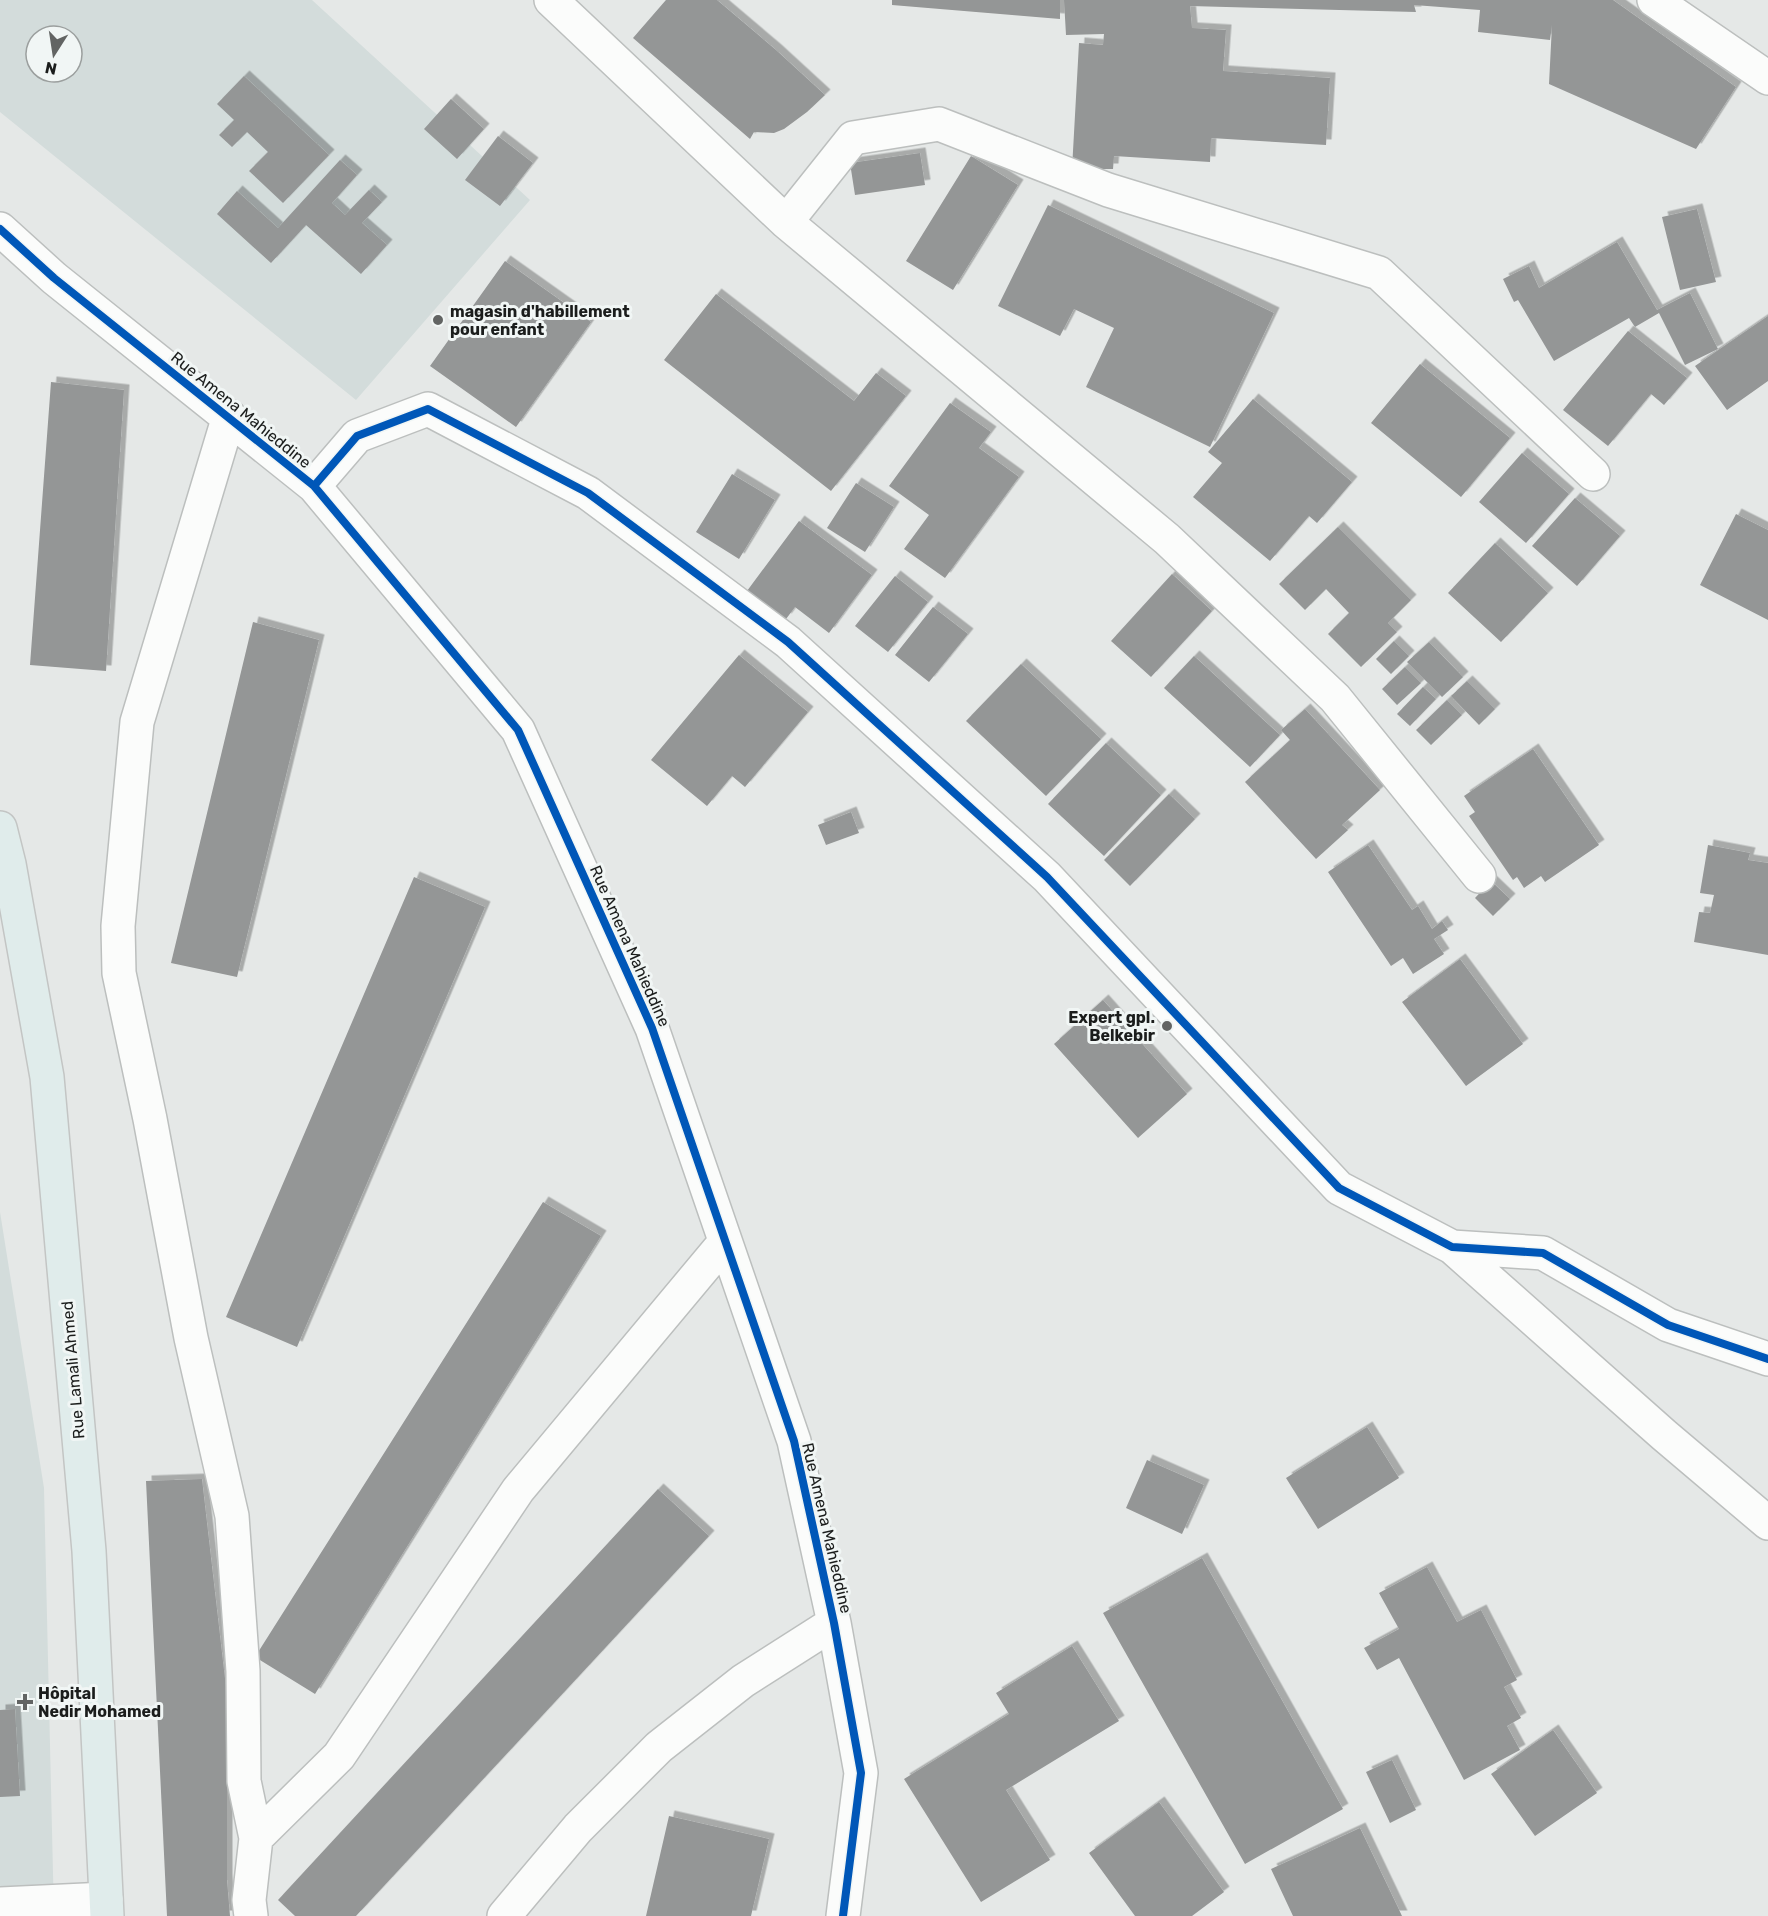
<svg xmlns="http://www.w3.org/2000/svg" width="1768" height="1916" font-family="Rubik,sans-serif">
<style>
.built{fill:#d3dcdb;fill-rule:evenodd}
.building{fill:#949696;filter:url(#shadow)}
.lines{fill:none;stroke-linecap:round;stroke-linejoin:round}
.minor-casing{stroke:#bcbfbe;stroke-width:36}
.major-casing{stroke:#c3c5c4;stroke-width:36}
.minor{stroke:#fbfcfb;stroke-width:33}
.major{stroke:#e0eceb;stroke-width:33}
.cycleway-casing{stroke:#f1f6f5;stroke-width:11}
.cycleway{stroke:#0057b8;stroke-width:8}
.poi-dot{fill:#626463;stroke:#f1f6f5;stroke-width:2}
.labels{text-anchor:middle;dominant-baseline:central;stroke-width:6;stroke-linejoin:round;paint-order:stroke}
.poi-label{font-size:16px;font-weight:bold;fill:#1b1d1c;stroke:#f1f6f5;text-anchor:start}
.street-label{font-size:16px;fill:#1b1d1c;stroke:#f1f6f5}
</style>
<defs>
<filter id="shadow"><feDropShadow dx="5.5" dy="-5.5" stdDeviation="0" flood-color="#0004"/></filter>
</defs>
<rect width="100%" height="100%" fill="#e5e8e7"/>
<!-- built -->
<path class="built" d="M0,0H312L530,200L356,400L0,112ZM36,36H72V72H36Z
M0,1212L44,1488L54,1916H0Z"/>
<!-- building -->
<path class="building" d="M666,0H717L776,50L825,95L807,112L784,129L774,133L754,132L750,139L633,38Z
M892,0H1060V19L892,5Z
M1064,0H1613L1736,87L1696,149L1549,84L1552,25L1550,40L1478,32L1480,10L1414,5L1416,12L1190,6L1192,28L1226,30L1223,71L1330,78L1326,145L1211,138L1210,162L1114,156L1113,169H1072L1079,43L1103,45L1104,34L1066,35Z
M244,76L329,155L283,203L249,171L268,152L247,132L232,147L219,135L234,120L217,104Z
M451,99L484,129L457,159L424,129Z
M498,136L533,163L500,206L465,180Z
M920,153L925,185L855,195L850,163Z
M971,156L1018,185L953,290L906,261Z
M340,160L357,175L332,203L345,215L369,190L382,202L362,223L387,245L361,274L306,225L271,263L217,214L237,191L278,228Z
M1048,205L1274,313L1210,447L1086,387L1114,328L1074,309L1060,336L998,306Z
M1697,209L1716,282L1680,290L1662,217Z
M1617,242L1657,310L1690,293L1718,349L1685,365L1659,313L1635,327L1629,318L1554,361L1518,300L1514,302L1503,279L1529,266L1539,288Z
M505,261L591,322L516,427L430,366Z
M716,294L854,401L876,373L906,396L831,491L664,360Z
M1768,316V381L1727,410L1695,366Z
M1628,331L1687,378L1664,405L1651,394L1608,446L1563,410Z
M1420,364L1510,438L1461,497L1371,423Z
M51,382L124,390L106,671L30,665Z
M1253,399L1352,482L1317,523L1309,516L1270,561L1193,497L1222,463L1208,452Z
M950,403L991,432L979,448L1019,477L945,578L904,549L929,515L889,486Z
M1522,453L1569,494L1526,543L1479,502Z
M732,474L775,500L739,559L696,532Z
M856,483L894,507L865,552L827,528Z
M1575,498L1620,536L1577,586L1532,546Z
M1736,514L1768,530V620L1700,585Z
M799,521L872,575L829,633L795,607L786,619L747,591Z
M1338,527L1411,600L1388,623L1397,632L1361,667L1328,634L1349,613L1326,589L1305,610L1279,584Z
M1495,543L1548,593L1501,642L1448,593Z
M1172,574L1212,611L1151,677L1111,641Z
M895,576L928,602L888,652L855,626Z
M933,607L968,634L929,682L895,655Z
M253,622L319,640L237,977L171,963Z
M1394,641L1409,656L1391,674L1376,659Z
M1429,642L1463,677L1442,697L1407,662Z
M739,655L808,712L745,787L732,776L707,806L651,760Z
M1194,656L1280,735L1250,767L1164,688Z
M1021,664L1101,739L1046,796L966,721Z
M1405,667L1421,683L1397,705L1382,689Z
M1467,681L1495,709L1479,725L1451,696Z
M1423,687L1436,699L1410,726L1397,714Z
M1447,700L1462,715L1431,745L1416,730Z
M1305,709L1380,790L1342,825L1348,830L1316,859L1245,782L1290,740L1281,730Z
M1106,743L1161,795L1104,856L1048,804Z
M1533,749L1599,845L1545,882L1541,876L1524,888L1517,877L1513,880L1469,816L1475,812L1464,796Z
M1169,794L1195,819L1130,886L1104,860Z
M851,812L859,833L826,845L818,825Z
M1368,845L1412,910L1418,906L1432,929L1442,921L1448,930L1434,939L1444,954L1413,974L1403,958L1391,966L1328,872Z
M1708,845L1750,853L1748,860L1768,863V955L1694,942L1699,912L1710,913L1714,895L1700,893Z
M414,877L485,907L297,1347L226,1317Z
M1491,881L1510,899L1493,916L1475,898Z
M1460,959L1523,1044L1466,1086L1402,1002Z
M1103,1000L1187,1094L1138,1138L1054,1044Z
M543,1202L601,1236L315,1694L255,1657Z
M1367,1427L1399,1478L1318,1529L1286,1478Z
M1147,1460L1204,1485L1182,1534L1126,1508Z
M202,1479L227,1696V1880L230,1916H167L146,1481Z
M658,1489L709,1536L356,1916H295L278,1900Z
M1202,1558L1343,1809L1245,1864L1103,1613Z
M1427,1567L1457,1622L1481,1610L1517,1680L1504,1687L1521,1718L1507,1726L1520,1750L1464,1780L1399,1658L1377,1670L1364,1648L1399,1629L1379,1593Z
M1072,1646L1119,1721L1006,1790L1050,1860L981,1902L904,1779L1009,1714L996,1693Z
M15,1709L20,1796L0,1797V1710Z
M1553,1730L1597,1793L1535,1836L1491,1774Z
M1392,1760L1416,1810L1390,1823L1366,1772Z
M1159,1802L1224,1892L1192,1916H1135L1089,1853Z
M669,1816L769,1839L751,1916H646Z
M1360,1828L1402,1916H1293L1271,1869Z"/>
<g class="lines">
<defs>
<path id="minor" d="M551,0L786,222L1167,539L1335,698L1479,876
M1654,0L1768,78
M786,222L853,138L939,124L1108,190L1379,273L1593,474
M0,229L54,278L314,486L518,730L652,1028L794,1441L834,1623L861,1773L843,1916
M229,416L137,722L118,926L119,973L150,1119L191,1338L232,1516L243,1671L244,1781L256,1838L249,1900L251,1916
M314,486L357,436L428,409L588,493L788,642L1047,877L1339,1188L1452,1247L1543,1253L1668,1325L1768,1359
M1452,1247L1664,1435L1768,1523
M256,1838L339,1756L518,1490L725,1242
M0,1904L106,1899
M504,1916L578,1828L659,1747L743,1681L834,1623"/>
<path id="major" d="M0,828L9,864L47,1077L89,1551L107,1916"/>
</defs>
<!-- minor casing -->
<use href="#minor" class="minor-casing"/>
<!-- major casing -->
<use href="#major" class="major-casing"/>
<!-- minor -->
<use href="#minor" class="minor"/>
<!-- major -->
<use href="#major" class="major"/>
<defs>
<path id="cycleway" d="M0,229L54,278L314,486L518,730L652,1028L794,1441L834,1623L861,1773L843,1916
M314,486L357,436L428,409L588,493L788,642L1047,877L1339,1188L1452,1247L1543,1253L1668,1325L1768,1359"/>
</defs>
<!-- cycleway casing -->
<use href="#cycleway" class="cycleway-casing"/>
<!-- cycleway -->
<use href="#cycleway" class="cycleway"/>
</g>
<!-- markers -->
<g class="poi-dot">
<circle cx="438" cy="320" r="6"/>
<circle cx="1167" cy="1026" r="6"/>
<path d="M22 1693h6v6h6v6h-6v6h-6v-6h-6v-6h6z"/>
</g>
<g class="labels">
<!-- poi labels -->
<g class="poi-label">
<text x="450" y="311">magasin d'habillement<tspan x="450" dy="18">pour enfant</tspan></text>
<text x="1155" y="1017" text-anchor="end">Expert gpl.<tspan x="1155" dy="18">Belkebir</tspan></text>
<text x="38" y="1693">Hôpital<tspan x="38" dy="18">Nedir Mohamed</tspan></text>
</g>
<!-- street labels -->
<g class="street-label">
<text transform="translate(241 410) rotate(39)">Rue Amena Mahieddine</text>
<text transform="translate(630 946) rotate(66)">Rue Amena Mahieddine</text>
<text transform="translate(73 1370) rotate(-95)">Rue Lamali Ahmed</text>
<text transform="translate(827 1528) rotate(77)">Rue Amena Mahieddine</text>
</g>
</g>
<!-- north arrow -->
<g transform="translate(54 54) rotate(192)"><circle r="28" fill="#f1f6f5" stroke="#9b9f9e" stroke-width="1.5"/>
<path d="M0-4.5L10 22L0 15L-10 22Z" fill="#626463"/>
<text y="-9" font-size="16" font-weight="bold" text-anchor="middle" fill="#1b1d1c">N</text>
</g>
</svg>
